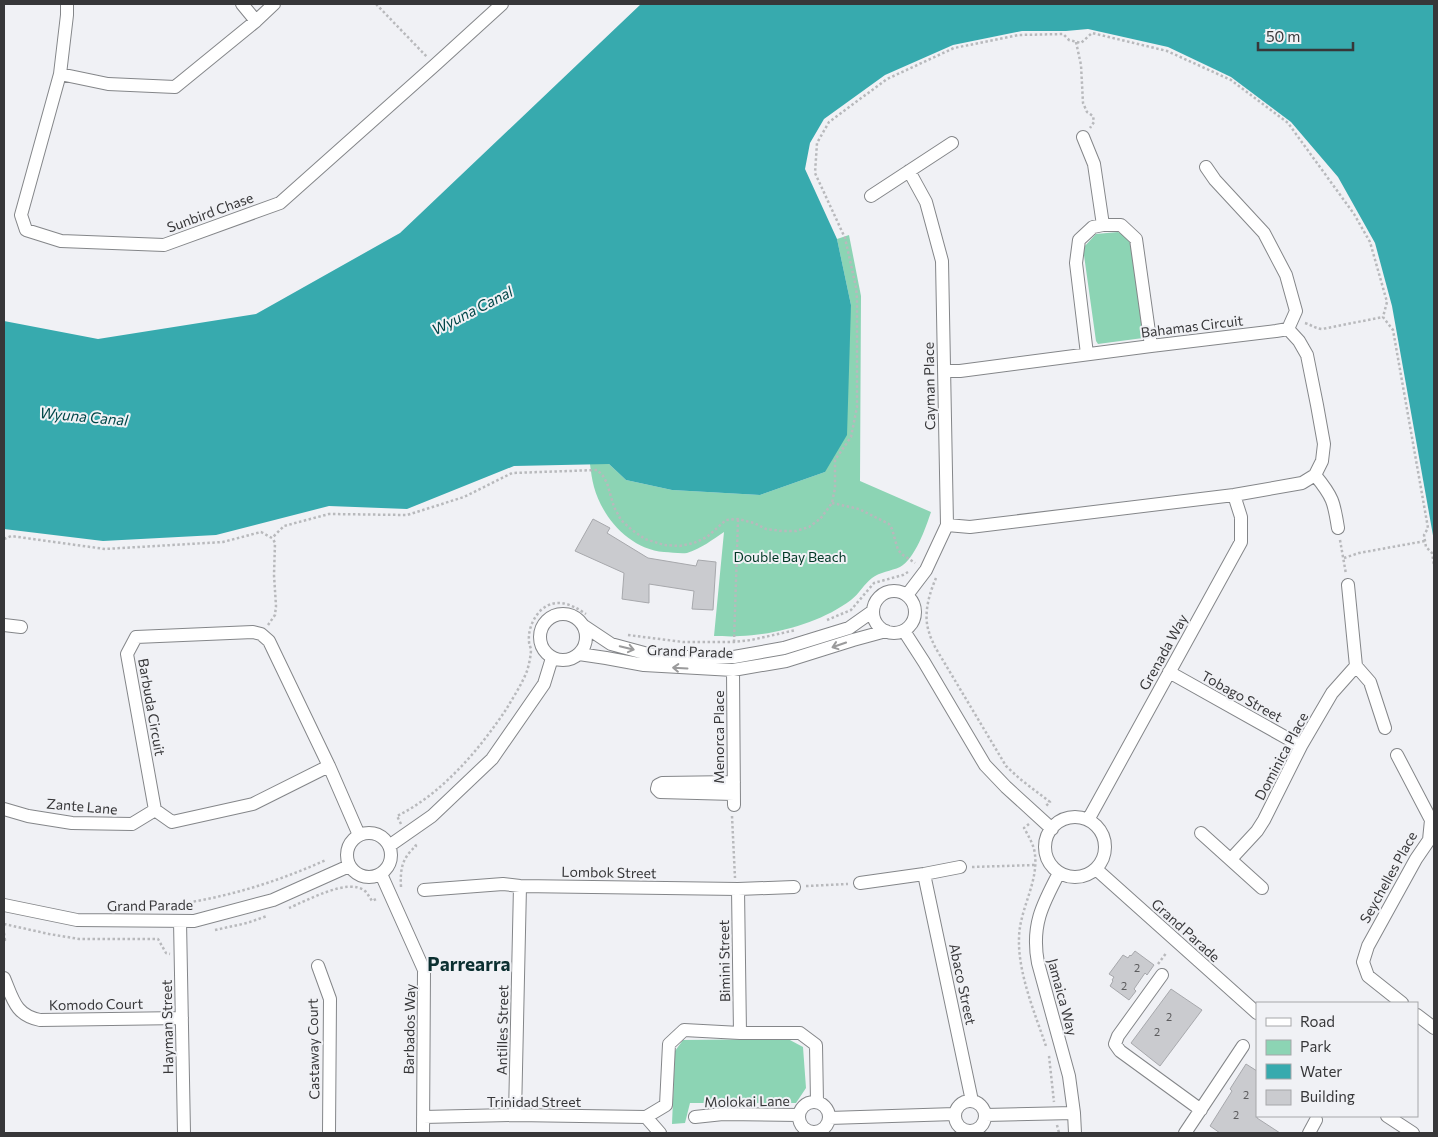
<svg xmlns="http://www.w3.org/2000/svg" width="1438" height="1137" font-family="Commissioner,sans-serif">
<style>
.green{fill:#8cd4b4}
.water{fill:#37aaae}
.building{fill:#cacbcf;stroke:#a7a8ac}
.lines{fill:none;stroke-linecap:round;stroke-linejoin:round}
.minor-casing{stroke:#848689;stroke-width:14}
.path{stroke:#b8b9bc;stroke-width:2.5;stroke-dasharray:2.5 2.5;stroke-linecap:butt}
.minor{stroke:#fff;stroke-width:12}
.oneway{stroke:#9b9b9c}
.labels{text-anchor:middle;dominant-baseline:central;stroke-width:4;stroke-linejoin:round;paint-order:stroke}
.number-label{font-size:11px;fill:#5c5c5e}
.street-label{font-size:14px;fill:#373739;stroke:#f0f1f5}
.park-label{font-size:14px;fill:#013725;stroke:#f0f1f5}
.water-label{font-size:15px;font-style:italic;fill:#004749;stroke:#f0f1f5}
.district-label{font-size:19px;font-weight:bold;fill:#0b2f30;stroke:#f0f1f5}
</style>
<rect width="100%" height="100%" fill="#f0f1f5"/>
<!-- green -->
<path class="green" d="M1118,232L1131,239L1143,338L1098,344L1096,341L1083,248L1096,234Z
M849,235L861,296L860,481L931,512C926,527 915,559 900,567C891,571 880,572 872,578C864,584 859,594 851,600C822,622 776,635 740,636C731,637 722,636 714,636L724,532C712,540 702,548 687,553C680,554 671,552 664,552C630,549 603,519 594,487C592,480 591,472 590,464H609L626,480L672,490L760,495L825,472L851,305L837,239Z
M788,1039L803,1047L806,1088L796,1103H690L685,1123L672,1124L675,1051L683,1040Z"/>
<!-- water -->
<path class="water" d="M641,4H1434V541L1392,306L1375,243L1338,177L1291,122L1231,77L1168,47L1088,29L1066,31H1022L953,45L885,75L824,119L810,143L805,169L837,239L851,305L847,435L825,472L760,495L672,490L626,480L609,464L514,466L407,509L329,506L216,535L103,541L4,529V321L98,339L256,314L400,233Z"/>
<!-- building -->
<path class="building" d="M593,519L610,528L607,533L648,558L696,566L698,560L716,562L713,610L692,609L694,591L649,584V603L622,599L624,573L575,551Z
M1135,951L1154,965L1147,975L1145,973L1134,989L1136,991L1129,1000L1110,986L1113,981L1112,980L1114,977L1109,974L1123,955L1128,958L1130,955L1131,956Z
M1171,989L1202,1010L1160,1066L1131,1043Z
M1246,1064L1257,1071V1118L1280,1133H1220L1210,1126L1232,1091L1230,1089Z"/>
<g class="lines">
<defs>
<path id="minor" d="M67,4V15L60,74L21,215L26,230L61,241L164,245L280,203L435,65L502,4
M242,4L256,21
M60,74L108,84L175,87L256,21L274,4
M1083,137L1094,164L1103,225
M1206,167L1215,180L1264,233L1286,275L1296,311L1288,329
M871,196L952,143
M1087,354L1076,263L1079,240L1093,227L1103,225H1121L1136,239L1151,346
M944,371H960L1151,346L1276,331L1288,329
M1315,475C1333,497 1334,502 1338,528
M947,525L970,527L1234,495L1302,483L1315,475L1322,461L1324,444L1317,405L1307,355L1299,341L1288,329
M873 612a21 21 0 1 1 42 0a21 21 0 1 1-42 0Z
M907,595L926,570L947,525L942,261L926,202L909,171
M540 637a23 23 0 1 1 46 0a23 23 0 1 1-46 0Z
M4,625L21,627
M584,626L611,644L648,654L687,657H734L784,648L849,628L873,611
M904,631L924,662L985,765L1006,787L1052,829
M579,654L606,658L644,665L733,670L786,661L853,640L886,631
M1356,666L1370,682L1385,728
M733,670L734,805
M1169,672L1301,746
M1397,755L1431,820L1429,840L1416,859L1368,946L1363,962L1368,976L1402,1003
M329,766L253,804L172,822L155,810L127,654L136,637L253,632L261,634L269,641L329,766L359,835
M734,794L660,792L657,789L658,785L662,783L734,782
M4,809L28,816L72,823L132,824L155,810
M1045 847a30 30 0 1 1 60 0a30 30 0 1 1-60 0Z
M1088,820L1241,542V517L1234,495
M347 855a22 22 0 1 1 44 0a22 22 0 1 1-44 0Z
M1201,833L1262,888
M389,846L432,816L492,759L544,684L552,658
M1231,859L1257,831L1264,820L1301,746L1332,693L1356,666L1348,585
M1096,869L1257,1013
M1059,873C1042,905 1031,926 1038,963L1069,1076L1074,1113L1075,1133
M381,874L424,970L423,1133
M924,874L972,1101
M860,883L924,874L960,867
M738,889L740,1033
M424,890L503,884L520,886L738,889L794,887
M4,905L77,920L194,921L273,900L349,866
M180,921L184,1133
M318,966L330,999L329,1133
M1162,975L1118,1036L1115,1044L1120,1051L1201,1110
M4,978C13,999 15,1015 40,1020L182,1018
M1417,1015L1434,1028
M955 1116a15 15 0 1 1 30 0a15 15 0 1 1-30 0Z
M799 1117a15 15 0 1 1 30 0a15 15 0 1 1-30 0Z
M515,1115L520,886
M985,1115L1074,1113
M1387,1116L1413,1133
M423,1117L515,1115L646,1117
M646,1117L666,1105L669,1044L684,1030L740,1033H800L816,1045L817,1102
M646,1117L660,1133
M695,1117L723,1114L799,1115
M829,1118L955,1114
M1185,1133L1243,1046
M1309,1133L1316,1120"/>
</defs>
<!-- minor casing -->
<use href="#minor" class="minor-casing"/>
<!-- path -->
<path class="path" d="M376,4L427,57
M1076,42L1081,65L1083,103L1087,112L1093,116L1094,122L1090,128
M1305,323C1312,325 1314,328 1322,329L1383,317
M832,503L859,509L889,524L892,529L898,550L903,555L915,563
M4,539L11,536L105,549L223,542L261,532L272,538L284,526L329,514L407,515L464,497L512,473L597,470L603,476L607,483L614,507L621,520L632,530L645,539L664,545L680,546L694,543L707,537L726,520L738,519L754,523L766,529L782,531H796L809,527L820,519L832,503L835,488V460L851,437L857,407V298L856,287L845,238L815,173L817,143L829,122L887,79L954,48L1019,35L1063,34L1069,40L1081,43L1092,33L1167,51L1231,80L1288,123L1354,214L1370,242L1387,302L1383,317L1393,330L1428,528L1424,535L1426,547L1432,553L1434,565
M1340,540L1346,574
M1344,558L1359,553L1425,541
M936,578C929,594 923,615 929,632C930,637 933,642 935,647L1006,766L1020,779L1050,802L1045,807
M827,620L851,610L874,583L903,575L908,572
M268,625L275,615L276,606L274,575L275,543L273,539
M628,635L683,642H734L751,640L796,630
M734,642L738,519
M732,816L735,878
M401,824L397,816C442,794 480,749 507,708C514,696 522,684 527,671C529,665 531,655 531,649C530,646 529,644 529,641C528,630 533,618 541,610C556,597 571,604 586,614
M1029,824L1024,828C1028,835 1032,842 1034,849C1041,880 1019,908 1019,939C1018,973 1035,1014 1046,1046
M972,867L1035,865
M806,886L848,884
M401,887C400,869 402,858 416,846L414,843
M154,907C215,901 270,885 326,860
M289,908C306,901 349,877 365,891C368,894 370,898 372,901L378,898
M4,924L49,934L79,939H158L166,953L170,954
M215,930L247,923L267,916
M4,933L5,940L4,941
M1158,964L1167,952
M1049,1056L1054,1102
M1057,1125L1059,1133"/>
<!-- minor -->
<use href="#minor" class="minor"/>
</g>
<!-- one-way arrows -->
<defs><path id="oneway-shaft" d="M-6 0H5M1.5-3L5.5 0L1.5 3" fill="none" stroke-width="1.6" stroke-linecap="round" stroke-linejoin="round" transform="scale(1.25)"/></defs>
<g class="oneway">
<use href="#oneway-shaft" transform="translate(839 645) rotate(161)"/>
<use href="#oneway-shaft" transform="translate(627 648) rotate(14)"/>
<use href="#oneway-shaft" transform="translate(680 668) rotate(-177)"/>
</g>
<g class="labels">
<!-- number labels -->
<g class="number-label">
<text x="1137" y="967">2</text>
<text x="1124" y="985">2</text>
<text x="1169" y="1016">2</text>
<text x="1157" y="1031">2</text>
<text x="1246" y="1094">2</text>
<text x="1236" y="1114">2</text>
</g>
<!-- street labels -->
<g class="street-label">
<text transform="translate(210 212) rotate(-20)">Sunbird Chase</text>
<text transform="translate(1192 326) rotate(-7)">Bahamas Circuit</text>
<text transform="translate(929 386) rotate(-91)">Cayman Place</text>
<text transform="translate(690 651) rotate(2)">Grand Parade</text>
<text transform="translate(1163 652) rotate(-61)">Grenada Way</text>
<text transform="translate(1242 696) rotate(29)">Tobago Street</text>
<text transform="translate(152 707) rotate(80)">Barbuda Circuit</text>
<text transform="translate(718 737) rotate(-90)">Menorca Place</text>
<text transform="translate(1281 756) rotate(-62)">Dominica Place</text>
<text transform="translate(82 806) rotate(5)">Zante Lane</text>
<text transform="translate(609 872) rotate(1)">Lombok Street</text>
<text transform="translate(1388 877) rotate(-61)">Seychelles Place</text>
<text transform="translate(150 905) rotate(-1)">Grand Parade</text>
<text transform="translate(1186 930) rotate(42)">Grand Parade</text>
<text transform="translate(724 961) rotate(-91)">Bimini Street</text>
<text transform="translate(963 984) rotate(78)">Abaco Street</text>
<text transform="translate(1063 997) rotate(75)">Jamaica Way</text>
<text transform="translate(96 1004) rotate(-1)">Komodo Court</text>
<text transform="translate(167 1027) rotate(-91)">Hayman Street</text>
<text transform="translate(409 1029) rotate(-89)">Barbados Way</text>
<text transform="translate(502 1030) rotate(-89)">Antilles Street</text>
<text transform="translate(313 1049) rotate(-91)">Castaway Court</text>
<text x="534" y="1101">Trinidad Street</text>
<text transform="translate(747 1101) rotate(-1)">Molokai Lane</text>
</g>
<!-- park labels -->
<g class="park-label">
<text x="790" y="556">Double Bay Beach</text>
</g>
<!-- water labels -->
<g class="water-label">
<text transform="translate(472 310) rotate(-27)">Wyuna Canal</text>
<text transform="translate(84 416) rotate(5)">Wyuna Canal</text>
</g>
<!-- district labels -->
<g class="district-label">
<text x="469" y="963">Parrearra</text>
</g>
</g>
<!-- border -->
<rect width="1438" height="1137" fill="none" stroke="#373739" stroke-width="10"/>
<!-- legend -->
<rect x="1256" y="1002" width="162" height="115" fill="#f0f1f5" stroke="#a6a7aa"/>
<rect x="1266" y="1018" width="25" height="8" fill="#ffffff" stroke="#a6a7aa"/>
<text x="1300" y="1027" font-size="15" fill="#373739">Road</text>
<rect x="1266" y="1040" width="25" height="15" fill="#8cd4b4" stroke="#a6a7aa"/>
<text x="1300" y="1052" font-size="15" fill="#373739">Park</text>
<rect x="1266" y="1064" width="25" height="15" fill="#37aaae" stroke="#a6a7aa"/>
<text x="1300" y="1077" font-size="15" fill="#373739">Water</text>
<rect x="1266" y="1090" width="25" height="15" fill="#cacbcf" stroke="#a6a7aa"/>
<text x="1300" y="1102" font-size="15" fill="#373739">Building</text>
<!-- scale -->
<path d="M1258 42v8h95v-8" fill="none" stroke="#373739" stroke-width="2.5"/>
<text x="1266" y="42" font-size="15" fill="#373739" stroke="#f0f1f5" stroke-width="4" paint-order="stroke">50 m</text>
</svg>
